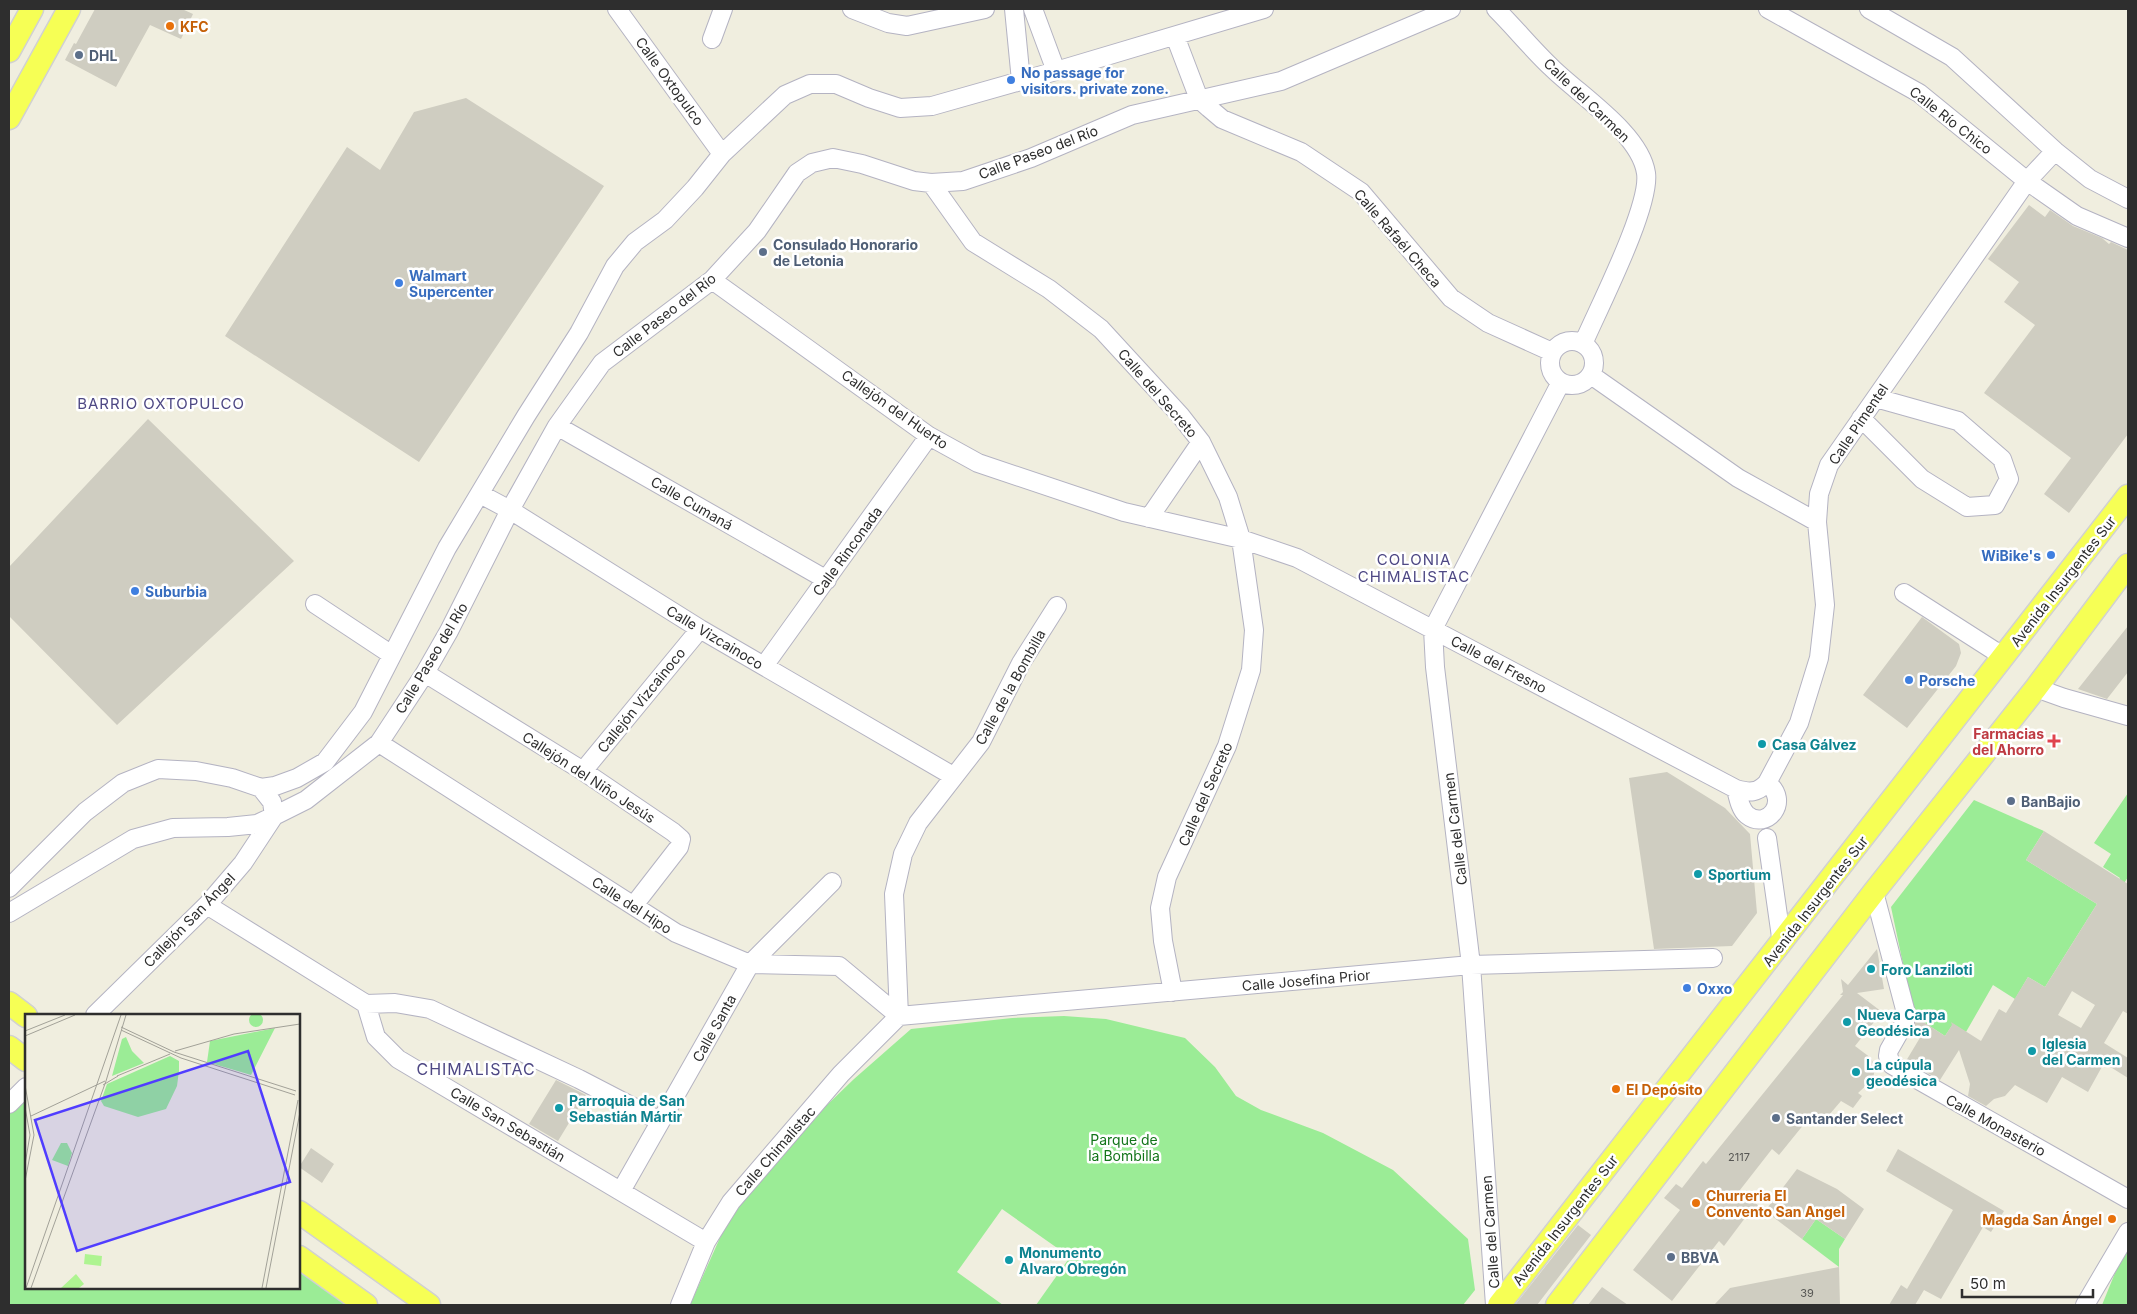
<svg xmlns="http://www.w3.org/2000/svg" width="2137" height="1314" font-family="Inter,sans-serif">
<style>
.green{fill:#9bec96}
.building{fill:#cfcdc1;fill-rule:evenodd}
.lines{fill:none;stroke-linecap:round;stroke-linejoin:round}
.minor-casing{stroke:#b4b3c2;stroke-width:20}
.major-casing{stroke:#d1d1d1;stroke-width:25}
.minor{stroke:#fff;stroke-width:18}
.major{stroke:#f6ff55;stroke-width:22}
.food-dot{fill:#e8710a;stroke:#fff;stroke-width:2}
.service-dot{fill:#5c6f8a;stroke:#fff;stroke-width:2}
.shop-dot{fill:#3f7fe0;stroke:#fff;stroke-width:2}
.health-dot{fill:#e0444e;stroke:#fff;stroke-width:2}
.culture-dot{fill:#0f9aa8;stroke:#fff;stroke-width:2}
.labels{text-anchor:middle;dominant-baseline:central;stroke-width:5;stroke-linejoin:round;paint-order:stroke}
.number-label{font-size:11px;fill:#565653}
.food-label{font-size:14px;font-weight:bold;fill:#c56008;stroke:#fff;text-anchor:start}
.service-label{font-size:14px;font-weight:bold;fill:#4e5e75;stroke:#fff;text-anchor:start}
.shop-label{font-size:14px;font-weight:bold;fill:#366cbe;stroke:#fff;text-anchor:start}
.street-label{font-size:14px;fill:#2e2e2e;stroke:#fff}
.health-label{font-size:14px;font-weight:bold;fill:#be3a42;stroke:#fff;text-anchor:end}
.culture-label{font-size:14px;font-weight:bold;fill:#0d838f;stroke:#fff;text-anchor:start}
.park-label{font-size:14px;fill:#13751a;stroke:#fff}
.neighbourhood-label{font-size:15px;letter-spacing:1px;fill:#4e4884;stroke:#fff}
.quarter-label{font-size:16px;letter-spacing:1px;fill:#4e4884;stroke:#fff}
.inset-road{fill:none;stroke:#a2a198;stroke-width:1}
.view{fill:#503dff;fill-opacity:0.15;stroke:#503dff;stroke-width:2.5}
.inset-edge{fill:none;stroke:#2e2e2e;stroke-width:2.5}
</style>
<rect width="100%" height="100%" fill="#f0eedf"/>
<!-- green -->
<path class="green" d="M2128,793V877L2121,888L2116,885L2120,878L2103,867L2111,854L2094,843Z
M1974,800L2044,831L2026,860L2097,904L2045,987L2028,977L2015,999L1993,985L1966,1032L1953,1024L1945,1036L1914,1016L1891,907Z
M1064,1016L1106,1019L1185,1038L1215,1067L1236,1096L1261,1110L1323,1133L1393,1170L1468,1239L1475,1290L1463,1305H1036L1070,1257L1002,1209L957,1272L1003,1305H690L723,1231L741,1204L827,1105L854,1079L911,1029L1012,1018Z
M26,1096V1288H299V1264L356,1305H9V1114Z
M1816,1219L1845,1239L1839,1249V1267L1802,1239Z
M2128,1241V1305H2102Z"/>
<!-- building -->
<path class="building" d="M95,9H182L193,14L181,39L150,25L116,87L65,60L74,43L76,44Z
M466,98L604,186L419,462L225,336L347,147L380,170L414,112Z
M2029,205L2045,217L2050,210L2073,226L2102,238L2109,244L2111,242L2128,250V434L2069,513L2044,494L2071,458L1984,393L2035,325L2004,302L2019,282L1988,259Z
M148,419L294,561L117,725L9,616V567Z
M1922,617L1959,644L1961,653L1956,666L1907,728L1863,695Z
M2128,626V672L2107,699L2078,689Z
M1667,772L1725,808L1750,834L1757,913L1732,946L1654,949L1629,778Z
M2044,831L2128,884V1014L2123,1011L2104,1043L2128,1058V1078L2104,1063L2088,1092L2062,1077L2047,1103L2015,1085L2005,1096L1994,1099L1986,1106L1968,1096L1970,1084L1959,1050L1940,1080L1906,1061L1921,1036L1912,1031L1916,1017L1945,1036L1952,1025L1951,1022L1981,1041L1999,1009L2006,1013L2028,977L2045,987L2097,904L2026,860ZM2072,991L2095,1005L2081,1028L2058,1015Z
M1877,949L1884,989L1857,993L1882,1012L1855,1046L1871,1058L1875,1068L1873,1079L1858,1093L1862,1096L1853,1108L1841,1101L1823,1122L1813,1113L1779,1155L1772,1149L1740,1190L1759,1206L1747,1220L1745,1218L1724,1246L1719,1241L1672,1301L1633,1270L1680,1210L1664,1198L1676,1184L1682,1188L1703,1161L1706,1164L1843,995H1840L1843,992L1841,979L1848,985Z
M556,1080L586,1095L558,1141L529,1124Z
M311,1148L334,1164L322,1183L299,1167Z
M1898,1149L2004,1211L1991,1232L1983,1227L1941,1299L1924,1290L1915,1305H1889L1901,1285L1907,1289L1953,1210L1886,1171Z
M1797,1169L1837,1189L1864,1209L1845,1239L1816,1219L1802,1239L1765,1211Z
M1578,1225L1591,1235L1537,1305H1515Z
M1839,1267L1840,1305H1714L1730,1288Z
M1602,1287L1628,1305H1588Z"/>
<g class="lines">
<defs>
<path id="minor" d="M617,9L722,154
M852,9L888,23L907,26L985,9
M1014,9L1021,81
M1033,9L1056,71
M1496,9C1515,28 1532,49 1551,67C1579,95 1640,133 1646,173C1651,206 1598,309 1583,344
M1768,9L1919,93L2027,181L2077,216L2128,238
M1869,9L1952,57L2055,151L2090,179L2128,199
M1175,36L1199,99L1209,108L1222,119L1301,152L1361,192L1451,298L1488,323L1552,352
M712,39L723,9
M931,183L973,242L1049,289L1101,329L1180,415L1201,442L1228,497L1241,539L1254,630L1251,670L1227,746L1167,877L1160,908L1163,941L1173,992
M712,280L929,436L978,463L1124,512L1241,539L1297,558L1736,789C1750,793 1757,793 1767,783L1799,723L1819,658L1825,605L1817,522L1819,494L1829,465L2027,181L2055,151
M1550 363a22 22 0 1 1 44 0a22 22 0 1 1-44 0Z
M1591,375L1738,478L1817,522
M1861,418L1922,479L1967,507L1995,505L2009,479L2002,459L1958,421L1876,398
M557,426L827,580
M480,494L510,510L700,629L953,776
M1149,518L1201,442
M1904,593L2004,657
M315,604L392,655
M764,666L929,436
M425,673L583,771L673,832L681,839L679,847L634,905
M2036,688L2064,698L2128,716
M379,743L676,933L750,964L839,966L899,1016
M583,771L700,629
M1736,789C1738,797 1740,809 1747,815C1767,831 1791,801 1767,783
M1767,838L1782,944
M9,888L85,812L123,783L158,769L196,771L232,778L261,788L275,786L297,778L325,762L363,712L447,548L526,416L579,333L615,266L635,242L665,220L695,188L722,154L785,95L810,84H836L869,98L900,108L932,106L1056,71L1264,9
M1874,892L1906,1013L1905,1022L1889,1050L1888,1056L1892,1065L2128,1199
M207,905L366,1004L376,1037L398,1059L706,1242
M9,913L133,839L173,828L228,827L257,824L274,816L306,800L379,743L425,673L449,631L510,510L557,426L602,363L712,280L757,231L797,173L812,163L833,158L862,164L914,181L931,183L963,181L1031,158L1132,115L1281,81L1451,9
M366,1004L395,1003L430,1009L579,1079L660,1121
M95,1015L207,905L243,863L274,816L272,802L261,788
M899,1016L1471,965L1713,958
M899,1016L894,894L903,854L918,823L981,742L1021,663L1057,606
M9,1104L26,1087
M621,1191L750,964L832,882
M680,1305L706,1242L731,1202L841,1074L899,1016
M1495,1305L1471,965L1435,667L1433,629L1561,382
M2085,1305L2128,1232"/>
<path id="major" d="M9,51L32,9
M9,118L69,9
M9,1003L26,1016
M9,1047L26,1060
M299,1212L429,1305
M299,1257L366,1305
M1499,1305L2128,496
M1557,1305L1874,892L2036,688L2128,565"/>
</defs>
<!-- minor casing -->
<use href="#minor" class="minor-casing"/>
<!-- major casing -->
<use href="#major" class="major-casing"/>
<!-- minor -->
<use href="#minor" class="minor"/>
<!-- major -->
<use href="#major" class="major"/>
</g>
<!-- markers -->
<g class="food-dot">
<circle cx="170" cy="26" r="5"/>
<circle cx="1616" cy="1089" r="5"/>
<circle cx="1696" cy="1203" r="5"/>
<circle cx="2112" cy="1219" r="5"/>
</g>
<g class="service-dot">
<circle cx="79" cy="55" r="5"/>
<circle cx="763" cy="252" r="5"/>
<circle cx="2011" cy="801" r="5"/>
<circle cx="1776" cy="1118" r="5"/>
<circle cx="1671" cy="1257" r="5"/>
</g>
<g class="shop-dot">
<circle cx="1011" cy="80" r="5"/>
<circle cx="399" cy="283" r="5"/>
<circle cx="2051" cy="555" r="5"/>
<circle cx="135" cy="591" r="5"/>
<circle cx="1909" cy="680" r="5"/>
<circle cx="1687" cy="988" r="5"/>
</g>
<path class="health-dot" d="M2051.5 733.5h5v5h5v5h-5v5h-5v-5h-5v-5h5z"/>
<g class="culture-dot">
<circle cx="1762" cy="744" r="5"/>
<circle cx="1698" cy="874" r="5"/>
<circle cx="1871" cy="969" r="5"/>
<circle cx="1847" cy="1022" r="5"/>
<circle cx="2032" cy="1051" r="5"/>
<circle cx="1856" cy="1072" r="5"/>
<circle cx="559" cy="1108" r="5"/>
<circle cx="1009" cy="1260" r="5"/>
</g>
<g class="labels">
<!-- number labels -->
<g class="number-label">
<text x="1739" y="1157">2117</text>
<text x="1807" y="1293">39</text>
</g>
<!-- food labels -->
<g class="food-label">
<text x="180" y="26">KFC</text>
<text x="1626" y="1089">El Depósito</text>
<text x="1706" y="1195">Churreria El<tspan x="1706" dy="16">Convento San Angel</tspan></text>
<text x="2102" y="1219" text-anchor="end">Magda San Ángel</text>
</g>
<!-- service labels -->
<g class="service-label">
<text x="89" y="55">DHL</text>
<text x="773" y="244">Consulado Honorario<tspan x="773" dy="16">de Letonia</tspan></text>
<text x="2021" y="801">BanBajio</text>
<text x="1786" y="1118">Santander Select</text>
<text x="1681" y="1257">BBVA</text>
</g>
<!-- shop labels -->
<g class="shop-label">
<text x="1021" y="72">No passage for<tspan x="1021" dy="16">visitors. private zone.</tspan></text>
<text x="409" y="275">Walmart<tspan x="409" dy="16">Supercenter</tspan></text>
<text x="2041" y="555" text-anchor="end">WiBike's</text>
<text x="145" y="591">Suburbia</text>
<text x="1919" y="680">Porsche</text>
<text x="1697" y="988">Oxxo</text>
</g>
<!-- street labels -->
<g class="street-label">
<text transform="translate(670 81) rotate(54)">Calle Oxtopulco</text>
<text transform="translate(1587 100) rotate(44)">Calle del Carmen</text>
<text transform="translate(1951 120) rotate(38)">Calle Río Chico</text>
<text transform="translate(1038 152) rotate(-21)">Calle Paseo del Río</text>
<text transform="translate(1398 238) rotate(49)">Calle Rafaél Checa</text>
<text transform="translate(664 315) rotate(-38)">Calle Paseo del Río</text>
<text transform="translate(1158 393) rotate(49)">Calle del Secreto</text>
<text transform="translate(895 409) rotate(35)">Callejón del Huerto</text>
<text transform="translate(1858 424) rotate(-56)">Calle Pimentel</text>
<text transform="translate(692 503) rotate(30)">Calle Cumaná</text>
<text transform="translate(847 551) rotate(-54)">Calle Rinconada</text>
<text transform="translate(2063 581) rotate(-52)">Avenida Insurgentes Sur</text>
<text transform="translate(715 637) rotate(31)">Calle Vizcainoco</text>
<text transform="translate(431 658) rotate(-59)">Calle Paseo del Río</text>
<text transform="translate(1499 664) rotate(28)">Calle del Fresno</text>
<text transform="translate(1010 687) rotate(-61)">Calle de la Bombilla</text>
<text transform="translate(641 700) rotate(-51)">Callejón Vizcainoco</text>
<text transform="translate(589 777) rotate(33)">Callejón del Niño Jesús</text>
<text transform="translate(1205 794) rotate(-66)">Calle del Secreto</text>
<text transform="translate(1455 829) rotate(-97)">Calle del Carmen</text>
<text transform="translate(1815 901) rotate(-52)">Avenida Insurgentes Sur</text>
<text transform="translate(632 905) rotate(33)">Calle del Hipo</text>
<text transform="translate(189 920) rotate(-46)">Callejón San Ángel</text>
<text transform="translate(1306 980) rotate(-5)">Calle Josefina Prior</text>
<text transform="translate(714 1028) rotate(-61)">Calle Santa</text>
<text transform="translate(508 1124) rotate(31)">Calle San Sebastián</text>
<text transform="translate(1996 1125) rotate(29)">Calle Monasterio</text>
<text transform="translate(775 1151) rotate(-49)">Calle Chimalistac</text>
<text transform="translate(1565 1220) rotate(-52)">Avenida Insurgentes Sur</text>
<text transform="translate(1490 1232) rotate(-94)">Calle del Carmen</text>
</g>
<!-- health labels -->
<g class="health-label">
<text x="2044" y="733">Farmacias<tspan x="2044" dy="16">del Ahorro</tspan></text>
</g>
<!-- culture labels -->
<g class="culture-label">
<text x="1772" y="744">Casa Gálvez</text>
<text x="1708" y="874">Sportium</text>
<text x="1881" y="969">Foro Lanziloti</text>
<text x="1857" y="1014">Nueva Carpa<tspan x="1857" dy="16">Geodésica</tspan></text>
<text x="2042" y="1043">Iglesia<tspan x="2042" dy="16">del Carmen</tspan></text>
<text x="1866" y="1064">La cúpula<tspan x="1866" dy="16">geodésica</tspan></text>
<text x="569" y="1100">Parroquia de San<tspan x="569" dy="16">Sebastián Mártir</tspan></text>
<text x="1019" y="1252">Monumento<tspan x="1019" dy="16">Alvaro Obregón</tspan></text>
</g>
<!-- park labels -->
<g class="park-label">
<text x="1124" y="1139">Parque de<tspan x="1124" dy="16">la Bombilla</tspan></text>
</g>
<!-- neighbourhood labels -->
<g class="neighbourhood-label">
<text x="161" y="403">BARRIO OXTOPULCO</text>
<text x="1414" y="559">COLONIA<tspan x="1414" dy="17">CHIMALISTAC</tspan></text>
</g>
<!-- quarter labels -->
<g class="quarter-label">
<text x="476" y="1069">CHIMALISTAC</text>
</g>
</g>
<!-- overview -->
<g transform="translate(25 1014)">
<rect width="275" height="275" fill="#f0eedf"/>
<path d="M224 6a7 7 0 1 1 14 0a7 7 0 1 1-14 0ZM250,14L226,61L182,48L185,27ZM101,23L107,37L119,49L87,62L97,25ZM145,42L154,47V57L152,72L141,95L113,103L79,92L76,87L82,70ZM36,129H42L47,139L43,152L27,146Z" fill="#9bec96"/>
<path d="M60,240L77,242L76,252L59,250ZM51,260L59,270L54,274H36Z" fill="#aef491"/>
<path class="inset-road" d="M96,13L149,38L271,77M96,16L156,44L270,81M0,17L40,1M0,22L50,1M150,37L209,20L275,10M92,62L145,40M0,71L9,121L0,167M78,71L93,62M0,93L5,121L0,150M6,102L80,67M1,274L96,1M6,274L81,67L101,1M237,274L273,86M241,274L275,98"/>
<path class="view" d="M223,37L265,168L52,237L10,106Z"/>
<rect width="275" height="275" class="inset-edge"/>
</g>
<!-- border -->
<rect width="2137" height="1314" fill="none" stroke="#2e2e2e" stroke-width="20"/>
<!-- scale -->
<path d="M1962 1289v8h131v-8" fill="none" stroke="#2e2e2e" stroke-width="2.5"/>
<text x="1970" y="1289" font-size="15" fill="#2e2e2e" stroke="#ffffff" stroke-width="4" paint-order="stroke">50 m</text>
</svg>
